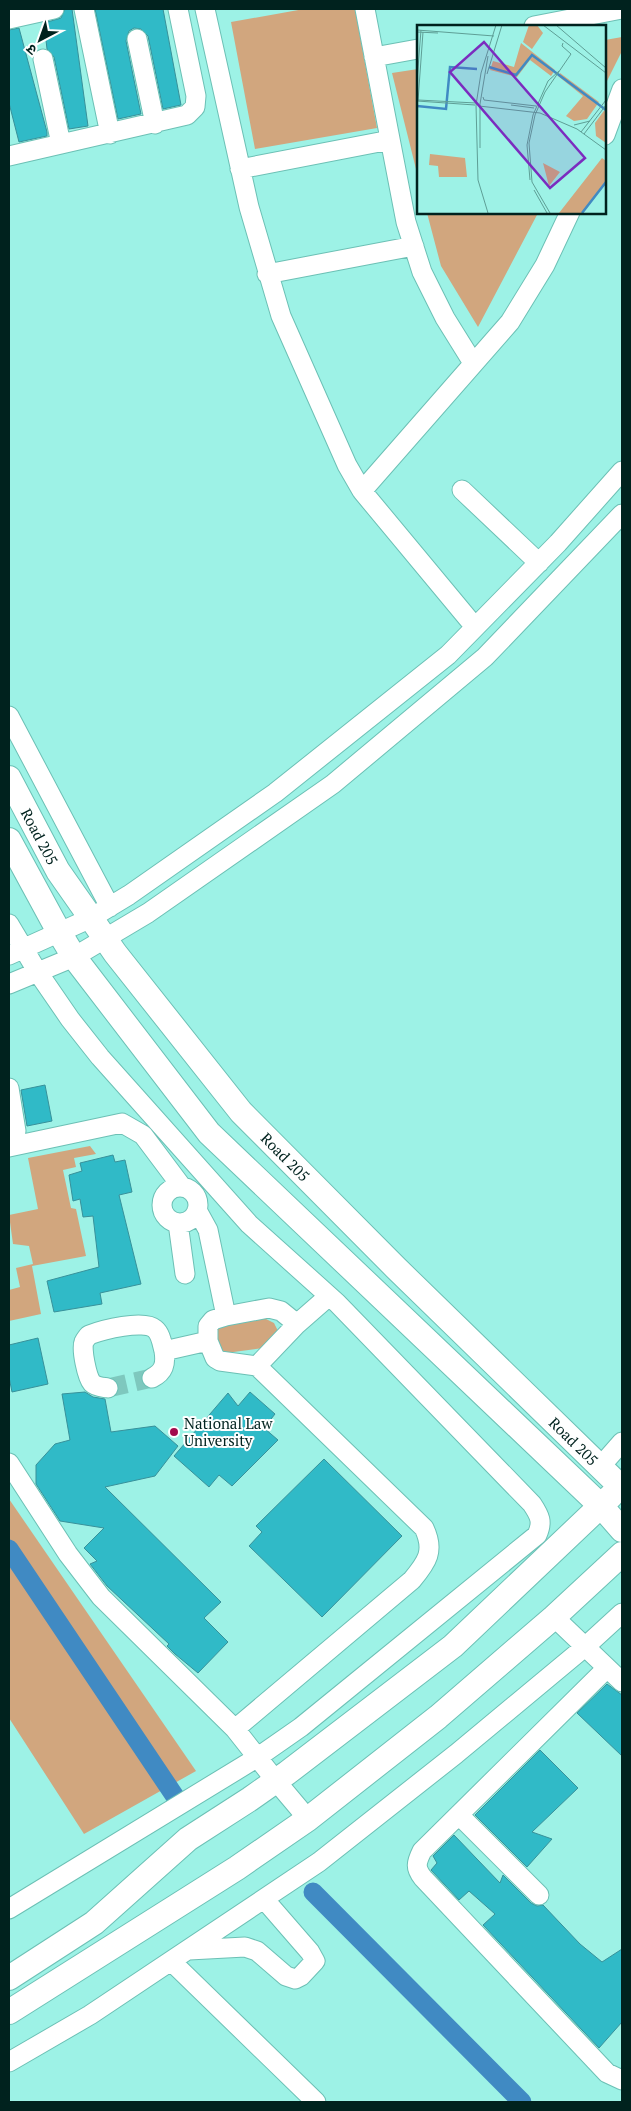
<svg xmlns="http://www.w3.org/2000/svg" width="631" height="2111" font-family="'PT Serif','Noto Sans Devanagari',serif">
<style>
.green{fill:#d1a67e}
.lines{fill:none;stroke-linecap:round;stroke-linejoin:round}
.canal{stroke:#408ac3;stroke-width:19}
.building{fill:#30bac7;stroke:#38919a}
.minor-tunnel{stroke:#7ec8be;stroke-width:19;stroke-dasharray:19 9;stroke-linecap:butt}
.minor-casing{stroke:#6cc0b5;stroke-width:21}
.major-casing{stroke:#6cc0b5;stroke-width:26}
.minor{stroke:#fff;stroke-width:19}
.major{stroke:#fff;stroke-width:24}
.poi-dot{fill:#a20b4c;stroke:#fff;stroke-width:2}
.labels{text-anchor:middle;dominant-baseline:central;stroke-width:4;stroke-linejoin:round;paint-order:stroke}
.street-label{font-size:15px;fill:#00221e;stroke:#fff}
.poi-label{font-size:15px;fill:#00221e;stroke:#fff;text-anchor:start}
.inset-river{fill:none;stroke:#408ac3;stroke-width:2.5}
.inset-road{fill:none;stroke:#5e9f96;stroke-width:1}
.view{fill:#7b2cbf;fill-opacity:0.15;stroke:#7b2cbf;stroke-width:2.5}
.inset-edge{fill:none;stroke:#00221e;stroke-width:2.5}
</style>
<rect width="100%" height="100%" fill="#9df2e6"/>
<!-- green -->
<path class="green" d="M304,9H355L377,128L255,149L231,22Z
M622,37V51L605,85V40Z
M418,69V177L392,73Z
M427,213H538L478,327L441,266Z
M90,1146L96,1154L74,1158L76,1167L63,1170L71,1208L76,1209L86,1256L32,1266L41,1314L9,1321V1290L20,1287L16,1268L33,1264L29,1246L13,1244L9,1215L38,1209L28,1158Z
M260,1316L274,1323L279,1333L263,1348L226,1353L214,1349L215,1329Z
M9,1499L196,1771L84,1834L9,1718Z"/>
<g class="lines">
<!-- canal -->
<path class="canal" d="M9,1549L176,1798
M313,1892L522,2102"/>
</g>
<!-- building -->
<path class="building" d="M65,9H72L88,126L69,129L54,57L47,49L44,23L61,18Z
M95,9H163L181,105L163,109L148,36L141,29L134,28L129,31L126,41L141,114L118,119Z
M19,28L47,132V136L19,142L9,103V30Z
M45,1085L52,1121L27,1126L21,1090Z
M113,1155L115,1162L125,1160L132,1192L119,1195L141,1284L100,1293L102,1304L54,1312L47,1281L99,1267L93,1216L83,1217L80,1199L73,1201L69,1175L82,1171L80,1163Z
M38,1338L48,1384L12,1392L9,1377V1345Z
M85,1392L93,1397L105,1399L111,1432L155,1426L178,1446L155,1476L105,1487L221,1602L204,1618L228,1642L198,1673L175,1654L167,1646L169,1644L107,1586L90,1564L97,1561L84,1548L104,1528L60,1521L36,1484V1465L55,1444L70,1440L62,1394Z
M250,1392L275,1414L264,1428L278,1440L232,1486L219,1475L209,1487L174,1456L228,1393L238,1406Z
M324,1459L402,1536L322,1617L249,1546L262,1532L256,1526Z
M607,1684L622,1695V1756L577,1713Z
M540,1750L578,1788L532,1832L552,1839L527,1867L475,1815Z
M454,1835L500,1883L503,1875L531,1903L537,1906L543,1905L580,1944L602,1962L622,1949V2022L599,2048L483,1925L495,1914L469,1891L459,1900L431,1870L437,1863L433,1856Z"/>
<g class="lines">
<!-- minor-tunnel -->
<path class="minor-tunnel" d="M108,1388L152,1378"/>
<defs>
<path id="minor" d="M84,9L110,134
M205,9L249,207L281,316L347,465L362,491
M365,9L406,222L422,272L445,318L473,363
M9,19L54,9
M534,26L622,9
M137,39L155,124
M374,57L418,49
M43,59L61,144
M605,135L622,89
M9,156L187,115L195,107L196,96L178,9
M240,169L390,140
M267,274L414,246
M462,490L539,563
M475,627L362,491L510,322L545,265L570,212
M9,716L110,907
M9,924L37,971L70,1019L100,1057L249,1224L337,1303L532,1504C540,1516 543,1522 537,1535L301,1727L258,1757L9,1909
M9,955L91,918L129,895L275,793L448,655L558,543L622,471
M9,984L74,957L148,913L333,784L485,657L622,514
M9,1088L16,1131
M9,1147L122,1123L143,1135L182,1187
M162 1205a18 18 0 1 1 36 0a18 18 0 1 1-36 0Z
M197,1210L208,1230L226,1316L269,1308L281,1311L297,1324
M178,1223L185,1274
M208,1341L215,1358L220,1361L257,1366
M152,1378C164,1372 166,1364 164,1351
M108,1388C102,1387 96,1387 92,1383C87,1377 81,1349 84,1342C84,1341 88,1336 89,1335C102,1330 144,1319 155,1329C161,1334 162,1344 164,1351L208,1341V1326L213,1320L226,1316
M9,1463L68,1554L101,1597L235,1729L276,1781L308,1819
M600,1467L622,1442
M554,1617L622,1682
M607,1668L422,1851C416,1863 415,1868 423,1878L607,2073L622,2080
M235,1729L412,1580C427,1562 435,1551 424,1528L257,1366L297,1324L329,1296
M459,1815L539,1895
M189,1950L245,1947L257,1951L286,1976L295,1979L301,1976L315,1961L310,1952L264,1899
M172,1962L316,2102
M9,2062L90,2015L319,1862L456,1754L586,1646L622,1613"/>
<g id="major">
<path id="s1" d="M9,778L58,871L91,918L115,953L241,1112L396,1268L622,1488"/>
<path d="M9,840L59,932L74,957L209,1133L602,1507L622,1530"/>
<path d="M9,1978L94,1923L188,1839L250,1799L287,1773L453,1646L611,1496"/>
<path d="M9,2012L237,1868L308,1819L438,1717L554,1617L622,1554"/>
</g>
</defs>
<!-- minor casing -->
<use href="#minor" class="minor-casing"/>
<!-- major casing -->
<use href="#major" class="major-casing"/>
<!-- minor -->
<use href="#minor" class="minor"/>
<!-- major -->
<use href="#major" class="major"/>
</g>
<!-- markers -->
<circle class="poi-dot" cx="174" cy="1432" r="5"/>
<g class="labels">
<!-- street labels -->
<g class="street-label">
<text stroke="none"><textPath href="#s1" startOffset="66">Road 205</textPath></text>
<text stroke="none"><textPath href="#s1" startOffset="471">Road 205</textPath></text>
<text stroke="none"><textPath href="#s1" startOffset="876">Road 205</textPath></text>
</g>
<!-- poi labels -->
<g class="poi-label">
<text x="184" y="1423">National Law<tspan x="184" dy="17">University</tspan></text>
</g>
</g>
<!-- overview -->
<g transform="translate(417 25)">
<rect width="189" height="189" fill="#9df2e6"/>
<path d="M112,0H120L126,8L115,24L106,17ZM104,18L138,45L134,51L113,35L100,52L73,45L76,36L97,42ZM143,48L182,77L170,94L157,96L149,91L166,71L141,51ZM189,83V118L179,111L178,98ZM13,129L48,133L50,152H22L21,141L12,140ZM185,133L189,136V158L166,188H142ZM126,138L143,147L132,161Z" fill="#d1a67e"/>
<path class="inset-river" d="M72,42L99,50L115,30L189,85M0,81L29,84L33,42L60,44M165,188L189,157"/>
<path class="inset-road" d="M126,0L189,48M139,0L189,43M0,5L77,11M0,7L21,8M70,49L85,0M0,56L4,5M66,72L67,75L119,81M1,75L59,78M0,76L58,80M1,76L6,7M94,80L117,83M62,81L123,88L160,104L189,125M157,100L173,96M164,107L189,75M167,109L189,80M63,123V79L71,31M113,155L110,120L116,90L131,56L142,46M117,165L130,188M71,188L61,155L59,80L64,48L79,0M133,188L115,157L112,118L118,90L128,67L154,29L145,21L146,18"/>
<path class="view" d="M67,17L168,133L133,163L33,47Z"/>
<rect width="189" height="189" class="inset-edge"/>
</g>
<!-- border -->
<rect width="631" height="2111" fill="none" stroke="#00221e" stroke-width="20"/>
<!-- north arrow -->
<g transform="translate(40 40) rotate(221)" stroke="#ffffff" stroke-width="4" paint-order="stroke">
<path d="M0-4L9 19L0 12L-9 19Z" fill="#00221e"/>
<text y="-8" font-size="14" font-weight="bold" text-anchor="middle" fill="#00221e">उ</text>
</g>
</svg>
